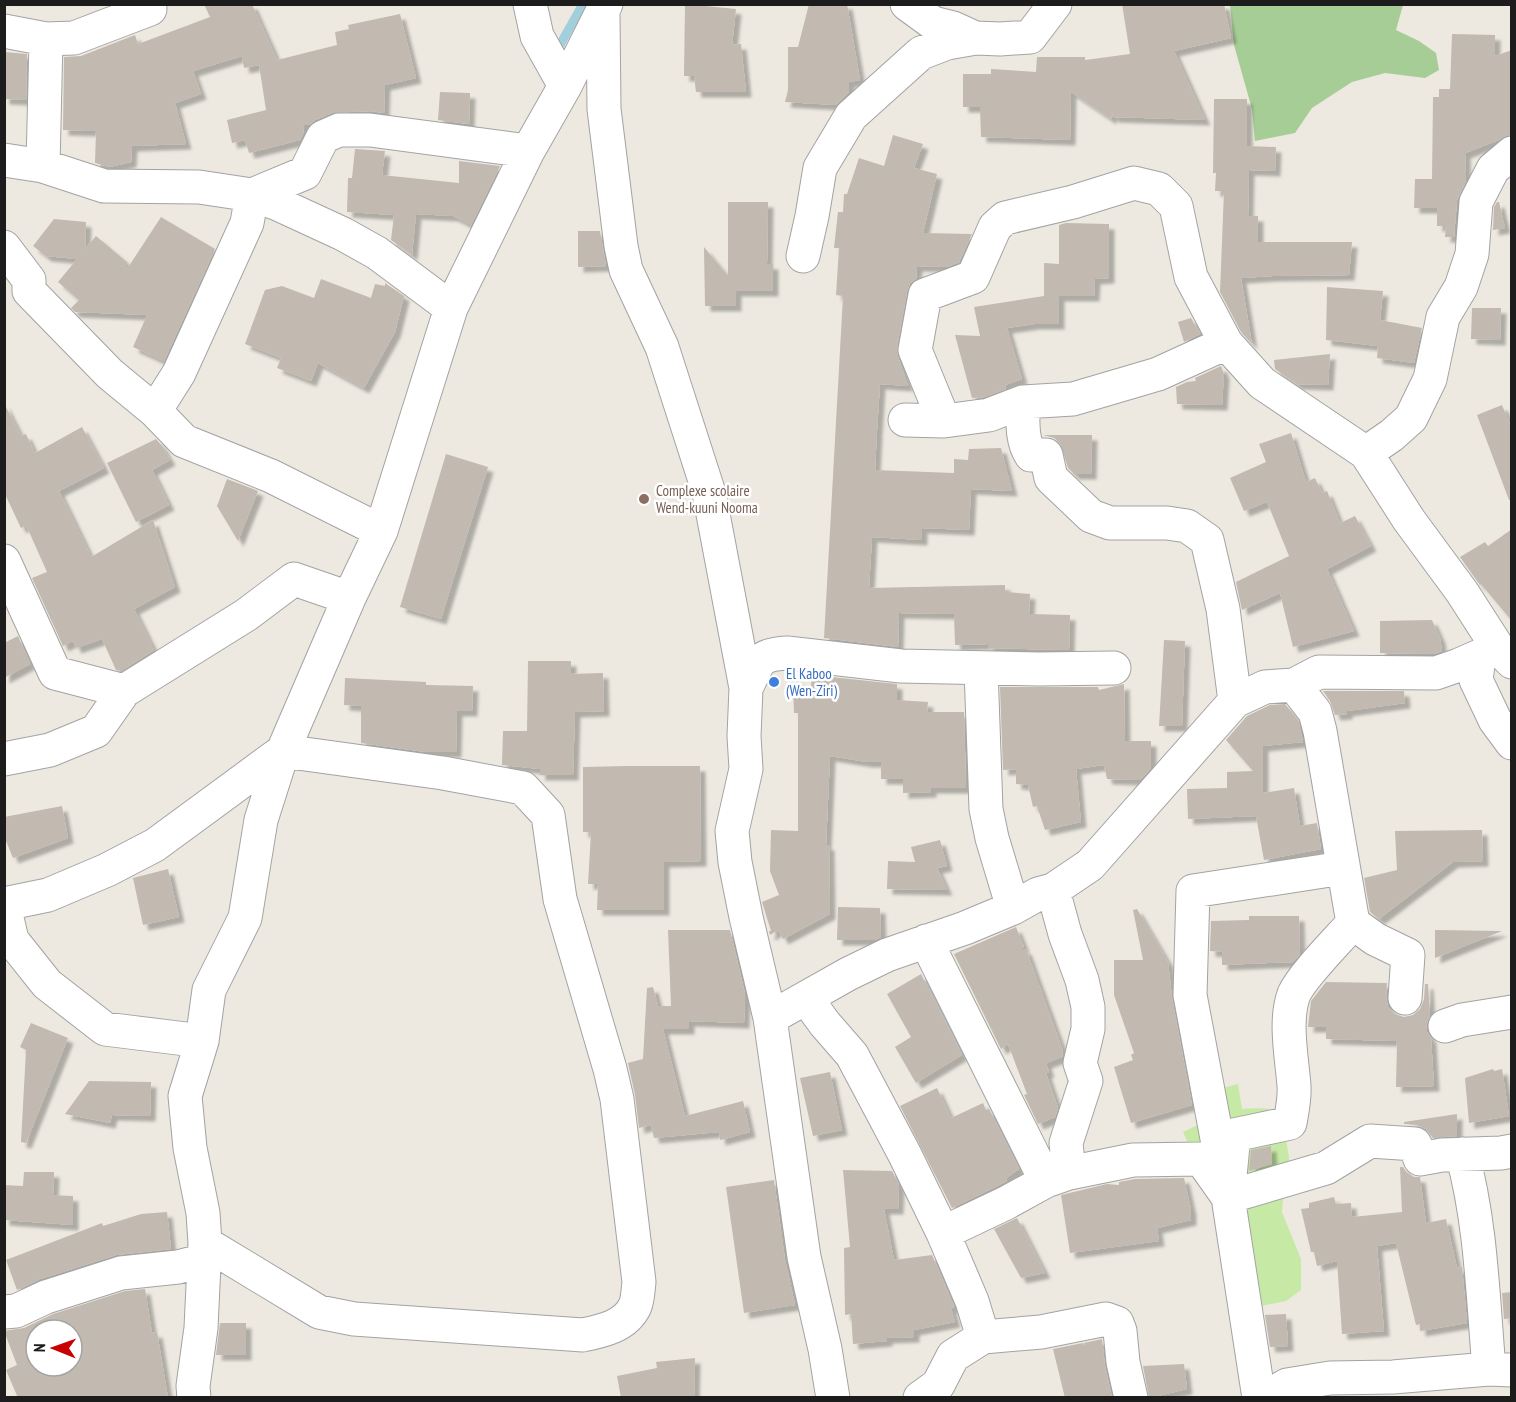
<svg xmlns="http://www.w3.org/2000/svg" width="1516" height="1402" font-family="'PT Sans Narrow',sans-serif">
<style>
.grass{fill:#c7e9a6}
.forest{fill:#a6cd95}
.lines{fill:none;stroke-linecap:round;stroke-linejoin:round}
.stream{stroke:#a1cfdc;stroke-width:9}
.building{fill:#c2b9b1;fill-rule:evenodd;filter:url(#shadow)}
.minor-casing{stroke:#a3a3a3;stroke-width:35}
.minor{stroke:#fff;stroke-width:33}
.education-dot{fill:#8d6e63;stroke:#fff;stroke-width:2}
.shop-dot{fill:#3f7fe0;stroke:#fff;stroke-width:2}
.labels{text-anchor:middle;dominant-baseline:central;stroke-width:5;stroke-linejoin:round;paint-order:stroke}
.education-label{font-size:15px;fill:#785e54;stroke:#fff;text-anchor:start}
.shop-label{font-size:15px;fill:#366cbe;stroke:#fff;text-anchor:start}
</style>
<defs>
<filter id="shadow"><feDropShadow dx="5.5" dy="5.5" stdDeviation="1.5" flood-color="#0004"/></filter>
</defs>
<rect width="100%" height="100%" fill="#ede9e1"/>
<!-- grass -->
<path class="grass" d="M1238,1084L1242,1109C1251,1109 1263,1107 1271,1110C1284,1115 1289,1154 1290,1167L1285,1172L1282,1212L1301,1259V1290L1286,1301L1240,1310L1221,1247L1208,1188L1183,1132L1210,1119L1215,1090Z"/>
<!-- forest -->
<path class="forest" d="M1230,5H1403L1396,30L1419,41L1436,53L1439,70L1425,78L1385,73L1352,82L1312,108L1295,133L1255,141L1252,109L1234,45Z"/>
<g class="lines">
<!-- stream -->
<path class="stream" d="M556,52L583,4"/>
</g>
<!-- building -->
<path class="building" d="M204,4H252L277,60L337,45L335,32L349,29L348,25L400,14L416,78L385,85L384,113L370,111L332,113L315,120L310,125H304L303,134L300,140L249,153L245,140L232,143L227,120L266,110L259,65L264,64L244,68L242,56L193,71L201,94L175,103L186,144L132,146L131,162L110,167L95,163L96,131L63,130L64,57L81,56L135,35L138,44L210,17Z
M685,4L736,9L732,45L741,44L746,92H696L694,76H684Z
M809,4H847L860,80L849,82V92L836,105L785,102L788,90V47H798Z
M1122,4H1224L1231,38L1174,51L1205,120L1113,117L1112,112L1111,119L1071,92L1070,140L981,137L980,107H963V74H991V69L1036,72L1037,57H1085V60L1130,54Z
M1452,34L1495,35V56L1512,50V135L1465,153L1466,181L1457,200L1454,237H1445L1446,226H1437V208H1414L1415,179H1432L1433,97H1439V89H1450Z
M4,52L27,54L26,100L4,99Z
M440,92L470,93L469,124L438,120Z
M1214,99H1247V146L1276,147L1275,171L1249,170L1248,216H1258V242H1352L1349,275L1272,276L1241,278L1252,344L1241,332L1220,292L1224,191H1215L1216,173H1213Z
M893,135L923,144L914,168L937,174L923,233L972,234L959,262L947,267L917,266L916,279L910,283L907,292L897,347L898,357L908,386L880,384L877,430L875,431H877L875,470L954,473V459L968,460L969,449L1001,448L1012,491L971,489L969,530L922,528V540L872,537L869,588L1005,585V592L1030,594L1029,614L1070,615L1069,650L988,648V644L955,645L954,614L899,613L898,647L824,638L843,296L836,295L839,248H834L838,212H843L844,194H847L859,158L884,166Z
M355,149L385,151L382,175L459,183V161L500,166L471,225L453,216L416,214L412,255L391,240L394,215L347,212L348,178H352Z
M728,202H768L767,264H773V291H736V306H705L704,247L728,276Z
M1497,202H1499L1505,228L1493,230L1494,207Z
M161,217L215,249L164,361L133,347L147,315L75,312L71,308L79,300L58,282L77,259L46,256L33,246L54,219L86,222L85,249L96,236L127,262V269Z
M1066,223L1109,224V278L1095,279L1094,296H1059V324H1034L1007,328L1022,379L1005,385L1006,389L984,397L972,398L955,335L980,336L974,307L1044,296V263L1059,264V225Z
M578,231H600L606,266L578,267Z
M321,279L371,298L375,284L385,286V283L404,296L395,332L364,388L318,363L311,381L277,368L281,358L245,344L265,290L282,286L314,298Z
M1327,287L1383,291L1380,320L1422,328L1414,363L1377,358L1378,346L1326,340Z
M1472,308H1501L1500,340L1471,339Z
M1191,318L1200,334L1184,342L1178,322Z
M1330,354L1328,385L1297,384L1275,369L1274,360Z
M1221,366L1224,374L1222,405L1177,404L1176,387L1187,382L1196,381L1195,378Z
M4,403L21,436L26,434L35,453L82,427L104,468L59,491L91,557L153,520L175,587L134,609L154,650L121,671L116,670L102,639L76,648L73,641L63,646L32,578L47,572L26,525L21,528L4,492Z
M1502,405L1512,429V500H1509L1477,415Z
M1291,433L1306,482L1315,478L1322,493L1327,491L1340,523L1355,516L1371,546L1327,569L1354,631L1293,647L1280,593L1242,610L1236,582L1289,556L1267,502L1244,511L1230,478L1266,462L1259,444Z
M1043,435H1092L1091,474H1074L1068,468L1060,443L1054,438Z
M156,439L162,446L170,460L152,470L169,505L136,522L107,463Z
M446,454L488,467L441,619L400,607Z
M227,479L258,491L238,541L217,506Z
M1512,529V621L1481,584L1480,585L1460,557L1485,542L1488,546Z
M1432,620L1440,638L1442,651L1434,654L1380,653V621Z
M18,636L30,664L4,678V643Z
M1164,640L1185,641L1182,726H1159Z
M528,661H571V674L603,673L604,711L575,712L573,775H540V769L502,765L503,731H527Z
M812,675L897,684V700L928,702L927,712H964L966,788H931V792L903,793V779H881V762H867L830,756L826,845H829L830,914L783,939L778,930L770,935L769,931H771L762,902L779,895L770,871L771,830L798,831V713H794L793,685L811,686Z
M345,678L426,682V685L473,686L472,711H457L456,752H426L361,743V706L344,705Z
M1124,684L1125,741H1151V768L1140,780L1107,779L1104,765L1076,769L1081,822L1045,830L1037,806L1033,807L1028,785L1016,784V769L1003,770L1000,687H1098L1099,690Z
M1323,691H1404L1405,703L1347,711V714L1335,715L1330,701Z
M1285,704L1298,720L1303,742L1263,746V793L1294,788L1300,826L1317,823L1321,849L1264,860L1256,816L1188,819L1187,789L1227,788V772L1253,771L1226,740L1247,716L1270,705Z
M626,766H700L701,861L664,862V910H597L598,884H588L591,832H583V767Z
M62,806L68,838L13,858L4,836V817Z
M1482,830L1483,861L1453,862L1379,919L1370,912L1364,878L1397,870L1395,831Z
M940,840L947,866L937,868L947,890L887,889L888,861L915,862L911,847Z
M168,869L179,917L143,925L133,878Z
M838,907L880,908L881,937L875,940H837Z
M1137,909L1168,962L1172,998L1192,1105L1131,1123L1114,1067L1133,1060L1131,1055L1134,1053L1114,995V960H1143L1133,910Z
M1249,916H1299L1300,954L1293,962L1222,965V952L1210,951L1211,921L1249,920Z
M1016,927L1024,947L1020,949H1026L1063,1051L1062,1057L1046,1063L1049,1072L1046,1073L1058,1108L1055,1117L1038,1124L1024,1095L1027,1094L1008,1044L1001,1049L954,954Z
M668,930H730L745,994L744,1023L689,1021V1029H663L685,1116L743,1101L750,1132L720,1140L719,1132L654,1138L651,1125L639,1128L635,1095L628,1063L643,1059L647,988L653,987L658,1006H671Z
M1435,930L1502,931L1435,958Z
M921,974L962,1055L916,1083L895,1047L911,1037L887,994Z
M1326,982L1387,983L1386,997L1388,1007L1395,1014L1404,1017L1413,1015L1420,1009L1424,999L1425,984H1428L1430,1015L1427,1023V1032L1431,1038L1434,1086L1396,1087L1397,1041L1326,1039V1027H1308L1311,1001Z
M31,1023L68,1038L26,1143L21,1142L26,1050L20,1047Z
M1493,1069L1494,1071L1502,1069L1509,1116L1469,1123L1465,1078Z
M830,1072L842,1130L813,1136L800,1078Z
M89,1081L151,1082L150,1116L112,1115L110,1123L65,1114Z
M937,1088L951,1118L983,1103L986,1110L989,1109L1019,1169L1006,1178L1007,1181L952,1208L900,1106Z
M1457,1114V1136L1433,1138L1426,1129L1416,1125L1404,1124V1122Z
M1271,1146L1272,1164L1249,1171L1251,1150Z
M1400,1167H1403L1407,1173L1414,1177H1420L1426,1223L1446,1219L1457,1268L1462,1267L1467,1323L1420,1331V1324L1416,1325L1396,1243L1377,1246L1384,1331L1342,1334L1337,1261L1317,1266L1314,1252H1311L1301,1209L1309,1208V1203L1334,1197L1336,1204L1351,1203L1352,1217L1402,1212Z
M843,1170L892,1171L899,1185L898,1209H884L894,1260L932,1255L954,1307L951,1308L955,1322L914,1330V1337L887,1338V1341L853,1344L851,1314L845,1315L844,1248L850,1247Z
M24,1172H54L53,1195L73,1196V1225L4,1220V1185L23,1186Z
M1184,1178L1191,1210V1220L1157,1228L1159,1241L1070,1253L1061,1195L1107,1184L1119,1185V1182L1135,1179Z
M774,1180L785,1260L795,1305L744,1313L726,1187Z
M167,1212L171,1249L116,1255L40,1279L17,1290L6,1260L102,1223L103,1226L141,1214Z
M1017,1218L1045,1273L1021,1278L994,1229Z
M145,1289L152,1333L157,1332L168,1398H18L6,1370L17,1365L4,1331L24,1328L53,1314L125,1291ZM36,1330H72V1366H36Z
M1512,1292V1318L1504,1319L1502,1293Z
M1286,1314L1288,1346L1270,1347L1265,1315Z
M220,1323H246V1355H216Z
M1102,1339L1105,1366L1112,1398H1065L1053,1349L1083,1343L1084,1346V1343Z
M695,1358L694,1398H621L617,1376L657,1368L656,1362Z
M1184,1364L1187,1389L1149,1398L1143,1366Z"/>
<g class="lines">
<defs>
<path id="minor" d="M530,4L537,36L565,86
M907,4L933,23L953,28L975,38
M603,15L604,109L621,246L626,270L662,347L709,493L746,688L744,736L746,769L732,831L735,862L746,917L770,1018L804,1257L825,1349L833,1398
M4,31L46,39L74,38L150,9
M4,160L43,166L104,186L199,187L252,195L278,204L343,234L377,253L451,308
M43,166L46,39
M4,247L29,280V291L110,374L155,411L184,441L271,476L381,531
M803,256L812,216L820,168L851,116L921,53L947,43L976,38L1000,39L1030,37L1055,4
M1023,402C1023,420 1021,440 1031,455H1046L1051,478L1091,516L1110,523H1167L1187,526L1207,540L1223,609L1235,701
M155,411L179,373L247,223L252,195L305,173L323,137L339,130H370L528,151
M905,420L944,421L989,415L1023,402L1073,399L1158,374L1226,343L1262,383L1366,453L1392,435L1411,418L1430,379L1443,317L1461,287L1472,254L1476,202L1493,169L1512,153
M944,421L915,350L925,295L973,277L995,227L1005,218L1073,202L1134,183L1159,189L1176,206L1191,277L1226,343
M1366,453L1409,520L1462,592L1498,648L1512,662
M4,561L55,673L124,691L246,615L294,579L349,598
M1479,657L1476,680L1495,720L1512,743
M981,669L986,809L992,838L1013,908
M746,688C760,662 755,655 787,653L901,666L1039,669L1114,668
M4,759L50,750L96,731L124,691
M1053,890L1065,934L1082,980L1088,1007V1029L1080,1063L1086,1081L1066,1143L1069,1173
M4,904L48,895L107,870L155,845L283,751L443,773L523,788L548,815L560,899L610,1069L617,1099L639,1282C638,1289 638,1299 635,1306C626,1326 602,1331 583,1335L354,1319L319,1312L205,1243
M4,913L6,914L12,940L47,984L105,1029L202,1041
M1353,923L1375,939L1408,955L1405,998
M926,941L1046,1181
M806,998L825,1024L852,1055L905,1155L943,1233L972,1301L983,1337L953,1356L938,1385L920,1398
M770,1018L848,974L887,955L965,928L1013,908L1038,894L1053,890L1090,865L1235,701L1265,687L1294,685
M1445,1026L1462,1020L1512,1012
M1462,1154C1481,1221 1483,1299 1489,1369
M1228,1197L1234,1135L1290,1123C1292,1111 1295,1098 1294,1086C1292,1058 1284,1021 1294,994C1302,976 1338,940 1353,923L1320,731L1315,712L1294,685L1319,672L1436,673L1459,665L1498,648
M943,1233L1006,1203L1046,1181L1069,1173L1133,1160L1201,1159L1228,1197L1326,1168L1370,1141L1415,1144L1420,1159L1442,1155L1501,1153L1512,1151
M4,1312L16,1311L46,1297L121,1273L178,1267L205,1260
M983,1337L1041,1332L1106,1319L1117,1323L1120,1331L1123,1362L1131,1398
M194,1398L193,1386L201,1328L205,1243L203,1213L190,1148L185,1096L202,1041L209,990L245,918L261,820L283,751L349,598L381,531L451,308L528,151L565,86L606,4
M1259,1398L1228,1197L1190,995L1193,891L1343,868
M1265,1398L1287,1385L1330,1378L1393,1377L1489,1369L1512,1370"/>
</defs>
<!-- minor casing -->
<use href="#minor" class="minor-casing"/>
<!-- minor -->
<use href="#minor" class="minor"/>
</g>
<!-- markers -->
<circle class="education-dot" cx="644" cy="499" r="6"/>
<circle class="shop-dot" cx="774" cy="682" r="6"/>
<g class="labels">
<!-- education labels -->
<g class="education-label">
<text x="656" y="490">Complexe scolaire<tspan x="656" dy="17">Wend-kuuni Nooma</tspan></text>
</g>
<!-- shop labels -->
<g class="shop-label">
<text x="786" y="673">El Kaboo<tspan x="786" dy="17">(Wen-Ziri)</tspan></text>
</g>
</g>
<!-- border -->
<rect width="1516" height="1402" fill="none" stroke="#1c1c1c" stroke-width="12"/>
<!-- north arrow -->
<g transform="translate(54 1348) rotate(271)"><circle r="28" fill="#ffffff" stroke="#a4a4a4" stroke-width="1.5"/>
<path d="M0-4.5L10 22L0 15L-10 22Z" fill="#c80002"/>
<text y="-9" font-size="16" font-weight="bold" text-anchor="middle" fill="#1c1c1c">N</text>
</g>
</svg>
